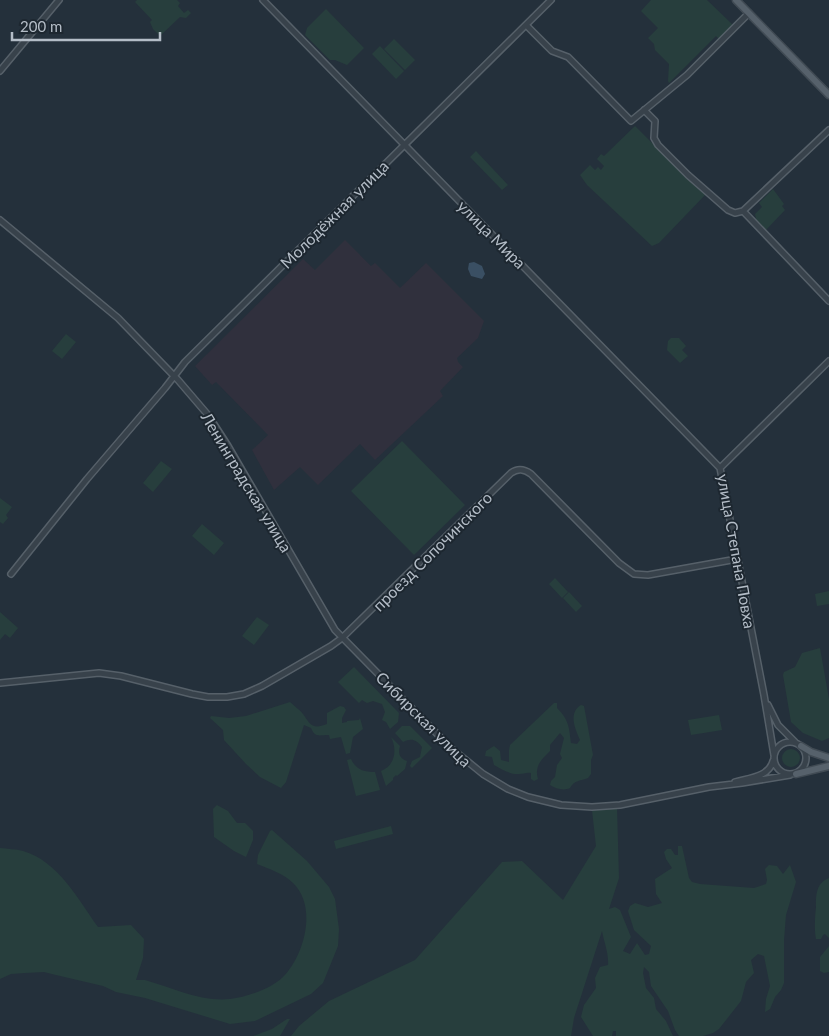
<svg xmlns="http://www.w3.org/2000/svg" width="829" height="1036" font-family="Lato,sans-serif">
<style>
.medical{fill:#30303d}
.green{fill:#273e3d}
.water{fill:#3a4f63}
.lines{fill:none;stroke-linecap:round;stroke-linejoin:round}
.minor-casing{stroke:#566069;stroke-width:8}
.major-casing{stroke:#414b54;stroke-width:9}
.minor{stroke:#38424b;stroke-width:5}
.major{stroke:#56616b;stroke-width:6}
.labels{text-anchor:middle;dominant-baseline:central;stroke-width:4;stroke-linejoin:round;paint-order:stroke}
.street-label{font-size:16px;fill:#b4bdc7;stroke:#1d2730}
</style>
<rect width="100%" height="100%" fill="#24303b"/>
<!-- medical -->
<path class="medical" d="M345,240L371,266L375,263L400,288L426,263L484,321L478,338L457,358L458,362L463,367L440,391L443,396L375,460L360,444L318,485L300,467L274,490L252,450L268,435L216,382L212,385L195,366L303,259L315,270Z"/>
<!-- green -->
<path class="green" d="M137,0H177L180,3L178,6L184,13L188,10L191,13L186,18L180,17L160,36L153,29L150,22L152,20L135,2Z
M651,0H707L733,25L719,39L716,36L669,83L668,81L669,64L655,50L654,44L648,38L658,28L641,11Z
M326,9L364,48L347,65L335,60H330L305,35L307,28Z
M394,39L415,60L405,70L384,49Z
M380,46L404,71L396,79L372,54Z
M635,126L697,188L706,194L659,243L652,246L587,185L580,175L590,165L595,170L598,167L601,170L604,166L597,159L601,154L604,156Z
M476,151L508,185L502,190L470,157Z
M773,189L784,204L782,206L785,210L765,231L757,223L755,214L762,207L759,203Z
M66,334L76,342L62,359L52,351Z
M671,338H679L686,346L682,350L688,356L680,363L667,350L668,341Z
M402,441L465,505L414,555L351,491Z
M161,461L172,469L153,492L143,483Z
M0,498L12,507L6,515L8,518L3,524L0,522Z
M202,524L224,543L214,555L192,536Z
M555,578L568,592L562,598L549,584Z
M829,591V604L817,606L815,594Z
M569,592L582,606L576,612L563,598Z
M0,612L18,628L10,638L5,634L0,640Z
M257,617L269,625L254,645L242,636Z
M820,648L829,699V738L822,741L803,733L791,722L783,675L784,672L795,667L802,653Z
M354,667L399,713L398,722L390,729L386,722L382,720L385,712L382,704L373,701L367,703L362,700L359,703L338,682Z
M290,702C294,706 299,709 303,714C310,724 312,730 327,724V713L340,706L344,707L346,710L342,718V723L347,722V721L359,720L360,718L363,729L353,737L350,753L346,754L341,737L330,739L329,735C319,735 315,738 311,728L304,725L286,782L281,788L260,777L246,764L224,740L223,730L210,718L211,716L229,718L246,716Z
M554,703H557V708C569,720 569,727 571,743L577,744L580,740C575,729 568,713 581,705L584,706L593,755L591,760V774L588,778C581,781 574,780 570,788C564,791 556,789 550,785L551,781L555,777L557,765L562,758L560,754L564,738L560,733L550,745V751C542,759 534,766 538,779L534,781L531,779V773C526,772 524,774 519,774C511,775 501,769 494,765L492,757L485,756L486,751L494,746L500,751L501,760L509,762V750L510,745Z
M719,715L722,730L691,735L688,720Z
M402,726H410L432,748L412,768L410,766L412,761L420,757L422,747C416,739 411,738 403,742L395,733Z
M391,737L400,746C398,753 399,758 407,761L405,769L397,776L396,775L393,778V780L386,786L381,771C396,765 397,749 391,737Z
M782 758a9 9 0 1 1 18 0a9 9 0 1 1-18 0Z
M351,759C356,770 364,772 375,772L380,790L356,796L347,760Z
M217,805L228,811L237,823H245L253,831V840L246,857L234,851L214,837L213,809Z
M617,807L619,878L609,909L615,907L620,910L631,937L623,951L630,954L637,943L645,955L649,954L651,946L634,930L628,911L630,906L635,903L648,907L662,903L656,894L655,879L672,868L666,859L664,852L667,849H671L675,855H678V846H682L689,878L692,882L700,884L754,888L766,884L767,880L765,869L769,865L777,866L783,874L790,865L796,882L786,915L784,940V983L781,990L775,997L770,1009L765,1012L766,999L770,986L764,956L758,954L751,960L754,973L746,982L741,1001L719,1029L713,1033L703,1036H679L675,1030L668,1011L651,986L649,972L644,967L643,973L646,988L654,998L656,1009L666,1021L673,1036H616V1031H613L612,1036H593L581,1017L584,1005L596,988L595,978L600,967L608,965C609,954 604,942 602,931L574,1018L571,1036H291L299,1026L329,1001L415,960L502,862L522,861L563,900L596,846L592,810Z
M391,826L393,834L336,849L334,841Z
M272,830L307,861L329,887L335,899L339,929L338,946L323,983L311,994L255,1021L230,1024L145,998L116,992L103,986L56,975L44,972L25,973L11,974L0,979V848C7,849 16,849 23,851C58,861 78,899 98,927L131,925L144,939L143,958L136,980H145C173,988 201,1002 230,999C246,997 271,989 283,977C304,956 318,907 293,883C283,873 269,869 257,864L258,855L270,831Z
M829,878V938L825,934L823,935L821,939H816C814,928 815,918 816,907C816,895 816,883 829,878Z
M829,946V972L824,973L820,971V957Z
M287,1019H290L280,1036H253L272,1029Z"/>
<!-- water -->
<path class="water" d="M474,262L482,266L485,274L482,279L471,276L468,269L469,263Z"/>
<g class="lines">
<defs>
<path id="minor" d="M263,0L720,468L764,695L774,755
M526,25L552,51L568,57L574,63L631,121L687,75L749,13
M0,71L59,0
M644,110L655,121L654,138L658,145L688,175L728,210L735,213L743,211L829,130
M743,211L829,301
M0,220L118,318L178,380L208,415L228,446L335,630L451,748L483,774L508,789L528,797L561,805L592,807L620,805L709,787L742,783L790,775
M720,468L829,361
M11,574L87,479L165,388L185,362L551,0
M0,683L99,673L121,676L192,694L208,697H227L244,694L262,686L331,646L342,638L511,473C518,468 524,469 531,474L619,563L634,574L648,575L737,559
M768,705L778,725L795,742
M774 758a16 16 0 1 1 32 0a16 16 0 1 1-32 0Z
M735,782C749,778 769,777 773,761"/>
<path id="major" d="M736,0L829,95
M801,746L811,752L829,758
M796,774L829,766"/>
</defs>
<!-- minor casing -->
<use href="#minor" class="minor-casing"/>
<!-- major casing -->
<use href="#major" class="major-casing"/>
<!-- minor -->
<use href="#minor" class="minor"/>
<!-- major -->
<use href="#major" class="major"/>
</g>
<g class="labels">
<!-- street labels -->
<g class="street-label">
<text transform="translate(334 214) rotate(-45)">Молодёжная улица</text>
<text transform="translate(492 234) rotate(45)">улица Мира</text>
<text transform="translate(247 482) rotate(59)">Ленинградская улица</text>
<text transform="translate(432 551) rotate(-45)">проезд Сопочинского</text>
<text transform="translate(737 551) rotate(80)">улица Степана Повха</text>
<text transform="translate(424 719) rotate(45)">Сибирская улица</text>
</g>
</g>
<!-- scale -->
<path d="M12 32v8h148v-8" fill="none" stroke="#b4bdc7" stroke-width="2.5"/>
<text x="20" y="32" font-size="15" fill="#b4bdc7" stroke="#1d2730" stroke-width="4" paint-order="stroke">200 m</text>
</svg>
